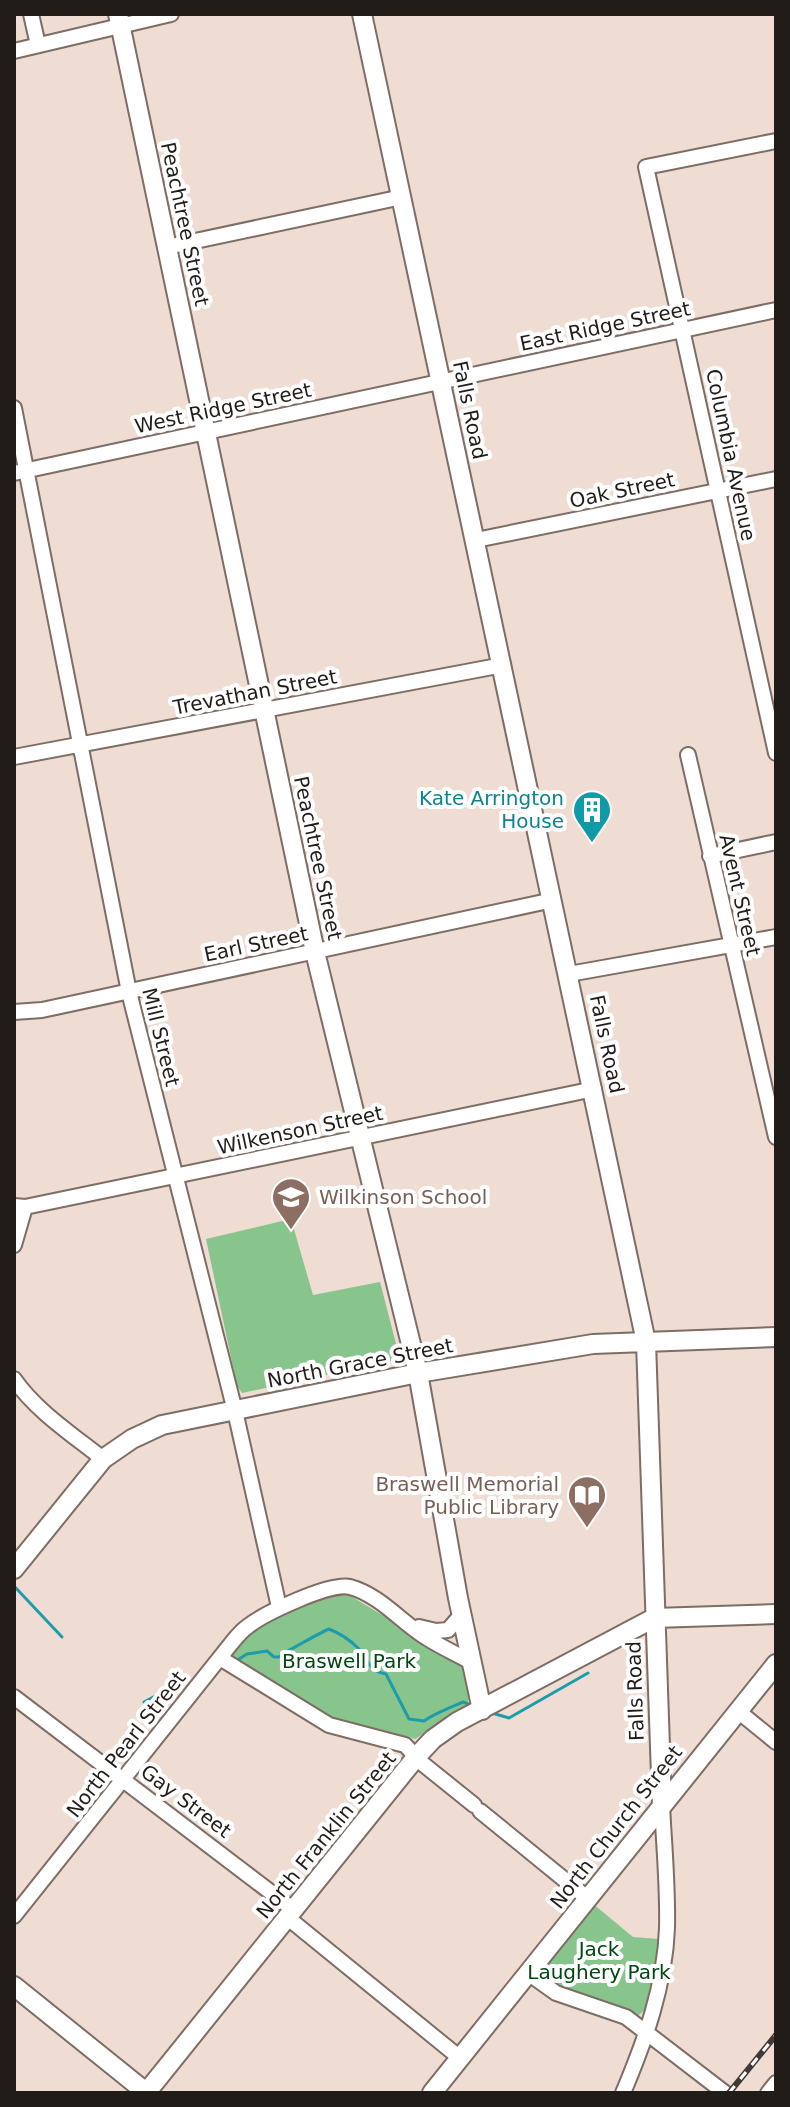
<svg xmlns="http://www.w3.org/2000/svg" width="790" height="2107" font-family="'DejaVu Sans',sans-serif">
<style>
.green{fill:#87c58c}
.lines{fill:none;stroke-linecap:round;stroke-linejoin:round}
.stream{stroke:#1e9cac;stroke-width:3}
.minor-casing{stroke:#7d6d64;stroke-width:18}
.major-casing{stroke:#7d6d64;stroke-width:22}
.minor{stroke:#fff;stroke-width:14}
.major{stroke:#fff;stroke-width:18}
.rail-casing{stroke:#413935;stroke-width:6}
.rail{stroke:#fff;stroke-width:3;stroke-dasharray:9;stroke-linecap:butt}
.labels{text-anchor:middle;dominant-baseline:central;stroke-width:8;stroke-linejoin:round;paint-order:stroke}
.street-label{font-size:20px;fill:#221c18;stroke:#fff}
.culture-label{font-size:20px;fill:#0d838f;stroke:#fff;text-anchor:end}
.education-label{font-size:20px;fill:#785e54;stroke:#fff;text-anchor:start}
.park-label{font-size:20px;fill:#004711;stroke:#fff}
</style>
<rect width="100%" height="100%" fill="#efdcd3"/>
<!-- green -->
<path class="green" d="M291,1219L313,1295L380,1282L400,1359L242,1393L237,1386L206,1239Z
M349,1595L463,1664L469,1698L466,1708L415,1739L335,1720L235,1661L232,1655C240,1629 323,1595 349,1595Z
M592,1903L633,1937L659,1939L649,2002L647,2008L638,2016C618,2013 550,1989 541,1971Z"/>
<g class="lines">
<!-- stream -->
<path class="stream" d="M14,1586L62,1637
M239,1659L247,1654L267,1651L274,1657H279C283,1653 322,1632 329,1629C339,1633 350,1640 358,1648C369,1659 367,1671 386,1674L409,1719L424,1721C433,1714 451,1707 463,1702L474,1706
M144,1702L157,1695
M492,1713L509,1718L588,1673"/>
<defs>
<path id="minor" d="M31,14L38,45
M14,51L171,14
M776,141L646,167L776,753
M167,247L402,197
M14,408L129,992L235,1411L279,1607
M14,473L776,310
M476,540L776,479
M688,755L776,1137
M14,757L503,665
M710,856L776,842
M569,974L776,937
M14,1012L42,1010L553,900
M14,1206L25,1207L594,1089
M14,1245L25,1207
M14,1379C36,1411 73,1435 103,1459
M419,1627L436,1631L448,1630L462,1614
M220,1658L329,1725L405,1745L423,1764L474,1805
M14,1697L294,1910
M738,1711L776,1742
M480,1811L587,1898
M14,1916L230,1645C235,1639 240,1632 247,1627C263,1614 330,1582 350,1587C380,1595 402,1623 427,1638C441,1647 457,1654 471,1662
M288,1918L460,2058
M528,1973L556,1993L626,2017L725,2093
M623,2093C645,2041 665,1985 667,1928C668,1886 664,1846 662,1805
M768,2093L776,2083"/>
<path id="major" d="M118,14L315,952L418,1373L458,1598L482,1710
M362,14L646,1342L662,1805
M14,1569L103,1459L132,1439L162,1425L418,1373L593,1344L776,1337
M14,1986L147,2093
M146,2093L417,1756L433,1739L457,1722L654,1618L776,1614
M432,2093L776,1664"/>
</defs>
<!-- minor casing -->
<use href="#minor" class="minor-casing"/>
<!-- major casing -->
<use href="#major" class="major-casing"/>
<!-- minor -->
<use href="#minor" class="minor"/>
<!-- major -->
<use href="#major" class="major"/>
<defs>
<path id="rail" d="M729,2093L776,2035"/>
</defs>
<!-- rail casing -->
<use href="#rail" class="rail-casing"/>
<!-- rail -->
<use href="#rail" class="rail"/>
</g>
<!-- icons -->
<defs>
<symbol id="building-pin" viewBox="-11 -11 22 30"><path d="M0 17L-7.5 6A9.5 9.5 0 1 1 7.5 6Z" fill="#0f9aa8" stroke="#fff"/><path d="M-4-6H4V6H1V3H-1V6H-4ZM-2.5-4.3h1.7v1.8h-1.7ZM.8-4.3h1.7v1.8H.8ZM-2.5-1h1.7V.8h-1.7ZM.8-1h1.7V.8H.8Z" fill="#fff"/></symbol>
<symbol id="school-pin" viewBox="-11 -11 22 30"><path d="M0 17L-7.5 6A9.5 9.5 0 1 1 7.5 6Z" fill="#8d6e63" stroke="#fff"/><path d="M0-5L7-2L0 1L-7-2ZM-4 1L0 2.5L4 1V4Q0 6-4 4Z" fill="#fff"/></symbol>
<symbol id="library-pin" viewBox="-11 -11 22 30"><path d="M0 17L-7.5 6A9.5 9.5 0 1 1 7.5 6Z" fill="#8d6e63" stroke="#fff"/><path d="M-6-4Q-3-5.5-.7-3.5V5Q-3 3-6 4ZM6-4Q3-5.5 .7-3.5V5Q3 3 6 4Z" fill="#fff"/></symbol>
</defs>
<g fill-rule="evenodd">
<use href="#building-pin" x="570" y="788" width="44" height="60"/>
<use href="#school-pin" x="269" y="1175" width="44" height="60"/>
<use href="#library-pin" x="565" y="1473" width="44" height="60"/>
</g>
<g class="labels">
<!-- street labels -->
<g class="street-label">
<text transform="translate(185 224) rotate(78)">Peachtree Street</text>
<text transform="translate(605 326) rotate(-12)">East Ridge Street</text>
<text transform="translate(223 408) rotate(-12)">West Ridge Street</text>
<text transform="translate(470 410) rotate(78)">Falls Road</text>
<text transform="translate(731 455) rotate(78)">Columbia Avenue</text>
<text transform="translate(622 490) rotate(-12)">Oak Street</text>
<text transform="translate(255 692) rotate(-11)">Trevathan Street</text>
<text transform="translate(318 858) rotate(78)">Peachtree Street</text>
<text transform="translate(740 895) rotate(77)">Avent Street</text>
<text transform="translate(256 944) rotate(-12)">Earl Street</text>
<text transform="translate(161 1037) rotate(76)">Mill Street</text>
<text transform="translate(607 1044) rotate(78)">Falls Road</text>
<text transform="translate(300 1130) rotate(-12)">Wilkenson Street</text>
<text transform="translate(360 1363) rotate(-11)">North Grace Street</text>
<text transform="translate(635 1691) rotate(-92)">Falls Road</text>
<text transform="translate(126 1744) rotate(-52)">North Pearl Street</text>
<text transform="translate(186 1801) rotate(37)">Gay Street</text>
<text transform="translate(616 1827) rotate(-52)">North Church Street</text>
<text transform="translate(326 1835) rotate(-51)">North Franklin Street</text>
</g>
<!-- culture labels -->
<g class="culture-label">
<text x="564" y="798">Kate Arrington<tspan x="564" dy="23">House</tspan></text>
</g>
<!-- education labels -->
<g class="education-label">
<text x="319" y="1197">Wilkinson School</text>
<text x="559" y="1484" text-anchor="end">Braswell Memorial<tspan x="559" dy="23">Public Library</tspan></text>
</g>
<!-- park labels -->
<g class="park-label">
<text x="349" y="1661">Braswell Park</text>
<text x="599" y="1949">Jack<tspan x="599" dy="23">Laughery Park</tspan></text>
</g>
</g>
<!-- border -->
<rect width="790" height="2107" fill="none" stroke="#221c18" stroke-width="32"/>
</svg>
